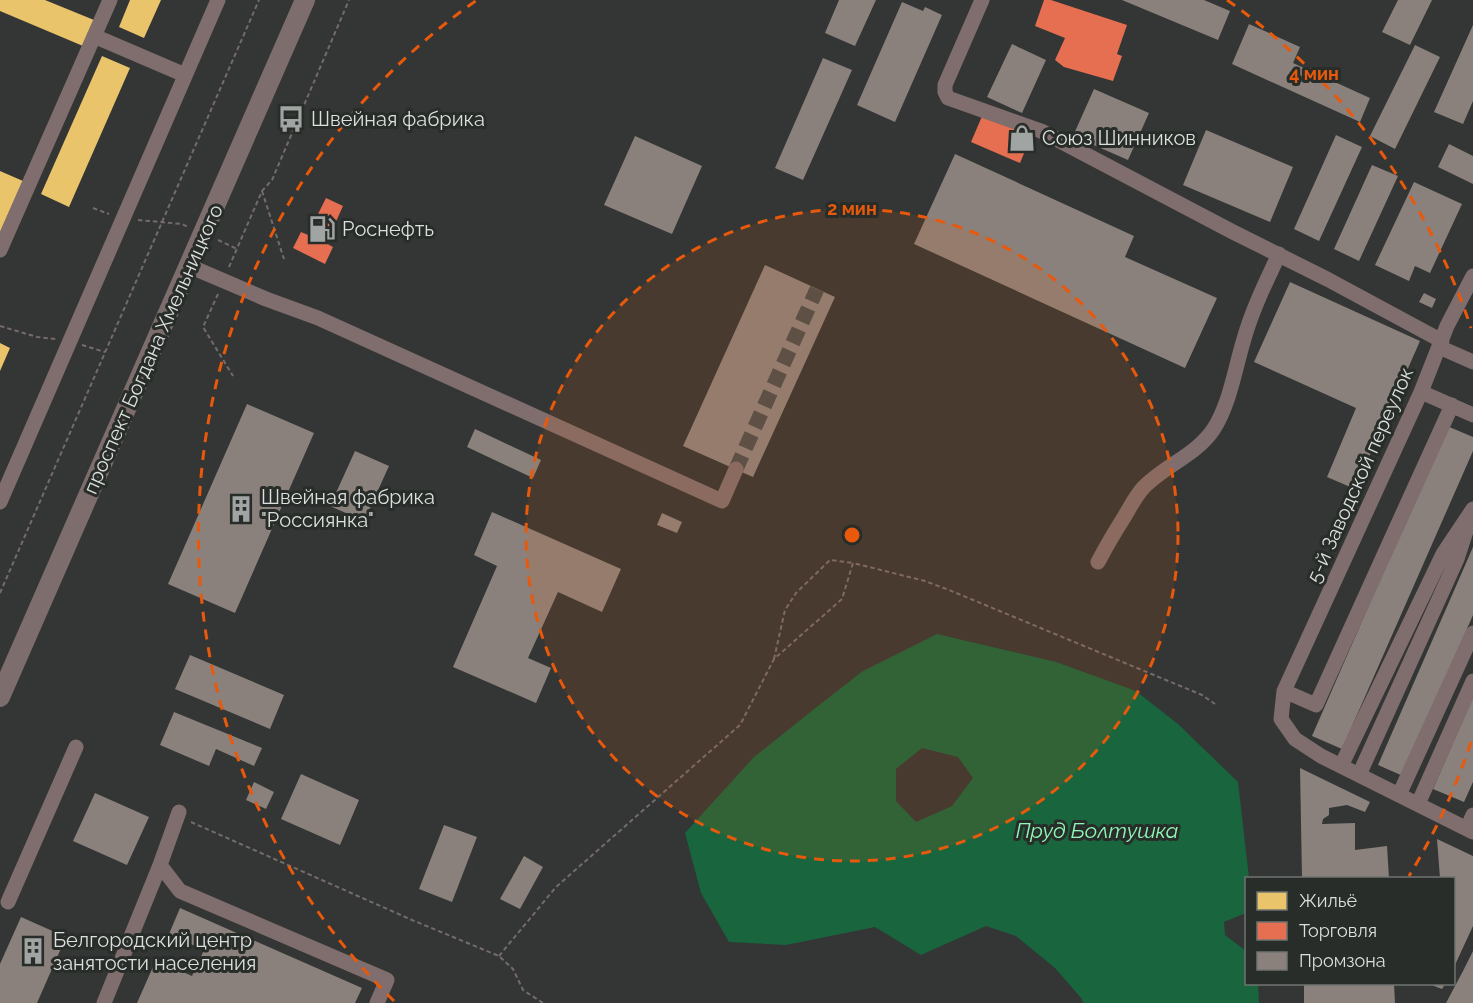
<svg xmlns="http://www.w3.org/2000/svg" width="1473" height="1003" font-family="Raleway,sans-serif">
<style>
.water{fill:#18653e;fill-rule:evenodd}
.homes{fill:#e9c46a}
.shops{fill:#e76f51}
.industry{fill:#8a817c}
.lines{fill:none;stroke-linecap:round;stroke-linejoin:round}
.minor-tunnel{stroke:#4c4f4d;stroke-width:15;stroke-dasharray:15 8;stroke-linecap:butt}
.path{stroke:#746b6a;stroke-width:2;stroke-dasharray:4.5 3;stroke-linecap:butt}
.minor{stroke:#7f6e6d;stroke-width:15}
.major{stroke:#7d6e6d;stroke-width:20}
.ring{fill:none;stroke:#e8590c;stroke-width:3;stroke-dasharray:10 8}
.labels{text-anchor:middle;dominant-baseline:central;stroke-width:6;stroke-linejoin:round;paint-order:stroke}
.poi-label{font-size:20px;fill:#dbdfdd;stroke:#282d29;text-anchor:start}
.street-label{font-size:20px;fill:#dbdfdd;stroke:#282d29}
.water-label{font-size:21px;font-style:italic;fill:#8ef8b7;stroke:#282d29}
.centre{fill:#e8590c;stroke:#282d29;stroke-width:3}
.ring-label{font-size:18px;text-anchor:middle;font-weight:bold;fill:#e8590c;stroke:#282d29;stroke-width:6;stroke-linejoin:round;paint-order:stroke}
</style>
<rect width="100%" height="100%" fill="#333634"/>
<!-- water -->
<path class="water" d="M937,634L1056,662L1136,691L1178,724L1238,782L1249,878H1246V913L1224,922L1225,935L1246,951V984H1258L1259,1003H1083L1082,999L1055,968L1016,936L986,926L921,955L875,927L786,945L729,942L701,893L685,833L754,757L818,706L863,671ZM922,748L958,757L973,778L952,806L916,822L896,801V769Z"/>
<!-- homes -->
<path class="homes" d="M0,0H45L94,20L83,46L0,11Z
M130,0H161L144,38L119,27Z
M102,56L130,68L69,207L41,194Z
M0,171L23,181L0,233Z
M0,343L10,348L0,371Z"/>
<!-- shops -->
<path class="shops" d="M1044,0H1051L1127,25L1117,54L1122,56L1113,81L1064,67L1055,60L1065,38L1035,26Z
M983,114L1032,134L1020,163L971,142Z
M326,198L343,206L334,226L330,224L322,241L333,247L325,264L293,248L301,232L313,237L321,220L316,218Z"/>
<!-- industry -->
<path class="industry" d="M839,0H876L855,46L825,33Z
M1122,0H1204L1230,11L1218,40Z
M1398,0H1432L1410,45L1382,32Z
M902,2L923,11L925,7L942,15L895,122L857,105Z
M1249,24L1300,47L1293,63L1370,98L1360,122L1232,64Z
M1473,25V101L1463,124L1434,112Z
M1012,44L1046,60L1022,113L987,97Z
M1415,45L1440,57L1395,149L1370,136Z
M823,58L852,70L803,180L775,168Z
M1094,89L1149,113L1128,160L1073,136Z
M1206,130L1293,167L1270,222L1183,185Z
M1336,135L1362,147L1319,241L1294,229Z
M635,136L702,166L672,234L604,205Z
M1449,144L1473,156V184L1438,167Z
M955,154L1134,236L1125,257L1217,298L1185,368L914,244Z
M1372,165L1398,176L1359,261L1334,249Z
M1414,182L1462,204L1430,273L1415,266L1409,281L1375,265Z
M765,265L835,297L753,477L683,446Z
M1290,282L1420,341L1355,489L1327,477L1356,408L1254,362Z
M1424,293L1436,299L1432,308L1419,302Z
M247,404L314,433L235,613L168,584Z
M1447,426L1473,437V451L1342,749L1312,736Z
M475,429L541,460L533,478L467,447Z
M355,451L389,466L364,521L330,506Z
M492,512L621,569L602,612L558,592L528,658L551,668L536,703L453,667L497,566L474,555Z
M662,513L682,522L677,533L657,525Z
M1473,547V615L1403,776L1378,765Z
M190,655L284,695L270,729L175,689Z
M1473,697V782L1464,802L1433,789Z
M174,712L262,748L254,766L216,749L209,766L160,745Z
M1300,768L1370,802L1365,812L1347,805L1329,808V815L1323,819L1322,824L1355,823V850L1387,846L1389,878H1302Z
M301,774L359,800L340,845L281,819Z
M254,782L274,792L266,809L246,800Z
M95,793L149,817L127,865L73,841Z
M444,825L477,837L452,902L419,889Z
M1437,839L1473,856V926L1454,967V878H1440Z
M524,856L543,867L520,909L500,899Z
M180,908L362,988L355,1003H137L156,960L192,976L204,950L169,934Z
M21,917L66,937L37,1003H0V964Z
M1473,951V1003H1446L1463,971Z
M1304,984H1394L1395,1003H1304Z
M1429,984H1445L1442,989Z"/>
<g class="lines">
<!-- minor-tunnel -->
<path class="minor-tunnel" d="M736,469L817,289"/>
<!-- path -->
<path class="path" d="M262,191L284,259
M93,208L109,214
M138,220L182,224L188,227
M218,240L237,249
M229,267L262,191L272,180L349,0
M218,294L203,327L233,376
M0,326L37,337L56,339
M82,345L105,352
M0,593L259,0
M774,659L785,610L796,593L830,560L853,563
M191,822L412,920L499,956L513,969L523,990L543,1003
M499,956L556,887L740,725L774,659L842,599L853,563L925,581L949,590L1202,695L1215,704"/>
<!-- minor -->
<path class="minor" d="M982,0L945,85V92L948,98L1041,131L1233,232L1327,279L1442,341
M94,36L185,75
M0,250L110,0
M189,266L266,299L318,318L722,501L736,469
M1439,347L1473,362
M1421,392L1473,415
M1452,405L1316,705L1284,691L1281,719L1295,739L1321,756L1473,832
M0,502L218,0
M1098,562C1106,547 1114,533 1123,519C1129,509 1135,497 1143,488C1164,466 1196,455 1213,430C1230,404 1235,368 1244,339C1252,310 1266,282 1279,254
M1284,691L1421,392L1447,326L1473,276
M1341,766L1443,554L1473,509
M1359,775L1457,559L1468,525
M1399,795L1473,633
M1418,804L1473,681
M1467,829L1473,815
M160,865L180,891L387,980L377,1003
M8,902L76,747
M104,1003L160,865L179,812"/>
<!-- major -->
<path class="major" d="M0,697L305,0"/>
</g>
<!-- distance rings -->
<circle cx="852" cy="535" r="326" fill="#e8590c" fill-opacity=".12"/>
<g class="ring">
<circle cx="852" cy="535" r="326"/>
<path d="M1471 742A653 653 0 0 1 1409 876M394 1001A653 653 0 0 1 477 0M1227 0A653 653 0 0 1 1471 328"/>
</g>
<!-- icons -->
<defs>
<symbol id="bus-bare" viewBox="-9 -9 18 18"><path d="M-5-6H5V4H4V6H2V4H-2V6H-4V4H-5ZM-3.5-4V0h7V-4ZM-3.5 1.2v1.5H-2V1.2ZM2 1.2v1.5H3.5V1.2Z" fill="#a0a4a2" stroke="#282d29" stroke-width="2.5" paint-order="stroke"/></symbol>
<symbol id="shop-bare" viewBox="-9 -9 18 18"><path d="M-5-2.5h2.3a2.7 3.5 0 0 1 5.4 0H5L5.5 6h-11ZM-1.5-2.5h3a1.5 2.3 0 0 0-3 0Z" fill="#a0a4a2" stroke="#282d29" stroke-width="2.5" paint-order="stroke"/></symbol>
<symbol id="fuel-bare" viewBox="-9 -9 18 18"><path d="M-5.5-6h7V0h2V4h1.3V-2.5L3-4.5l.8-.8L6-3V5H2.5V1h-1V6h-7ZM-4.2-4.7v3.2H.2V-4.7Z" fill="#a0a4a2" stroke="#282d29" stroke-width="2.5" paint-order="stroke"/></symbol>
<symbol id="building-bare" viewBox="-9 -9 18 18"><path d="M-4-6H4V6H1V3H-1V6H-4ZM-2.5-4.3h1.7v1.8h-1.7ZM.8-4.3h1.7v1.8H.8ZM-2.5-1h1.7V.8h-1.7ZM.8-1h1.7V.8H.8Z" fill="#a0a4a2" stroke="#282d29" stroke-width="2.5" paint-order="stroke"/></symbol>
</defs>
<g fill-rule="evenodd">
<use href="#bus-bare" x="272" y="100" width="38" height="38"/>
<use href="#shop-bare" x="1003" y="119" width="38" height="38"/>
<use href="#fuel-bare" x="303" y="210" width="38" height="38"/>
<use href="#building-bare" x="222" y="490" width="38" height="38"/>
<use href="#building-bare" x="14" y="932" width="38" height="38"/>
</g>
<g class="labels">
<!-- poi labels -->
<g class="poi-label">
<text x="311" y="119">Швейная фабрика</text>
<text x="1042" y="138">Союз Шинников</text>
<text x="342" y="229">Роснефть</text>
<text x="261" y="497">Швейная фабрика<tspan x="261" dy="23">"Россиянка"</tspan></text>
<text x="53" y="940">Белгородский центр<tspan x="53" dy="23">занятости населения</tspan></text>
</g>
<!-- street labels -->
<g class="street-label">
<text transform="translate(153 349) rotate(-66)">проспект Богдана Хмельницкого</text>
<text transform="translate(1360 475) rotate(-66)">5-й Заводской переулок</text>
</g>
<!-- water labels -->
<g class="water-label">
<text x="1097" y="830">Пруд Болтушка</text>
</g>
</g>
<circle cx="852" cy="535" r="9" class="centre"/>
<g class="ring-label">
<text x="1314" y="80">4 мин</text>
<text x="852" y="215">2 мин</text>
</g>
<!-- legend -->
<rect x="1245" y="877" width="210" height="108" fill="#282d29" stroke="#707471" stroke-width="1.5"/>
<rect x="1257" y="892" width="30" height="18" fill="#e9c46a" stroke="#707471" stroke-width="1.5"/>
<text x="1299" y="907" font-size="18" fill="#dbdfdd">Жильё</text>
<rect x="1257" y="922" width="30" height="18" fill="#e76f51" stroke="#707471" stroke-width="1.5"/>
<text x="1299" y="937" font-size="18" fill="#dbdfdd">Торговля</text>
<rect x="1257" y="952" width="30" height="18" fill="#8a817c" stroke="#707471" stroke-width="1.5"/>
<text x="1299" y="967" font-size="18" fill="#dbdfdd">Промзона</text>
</svg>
